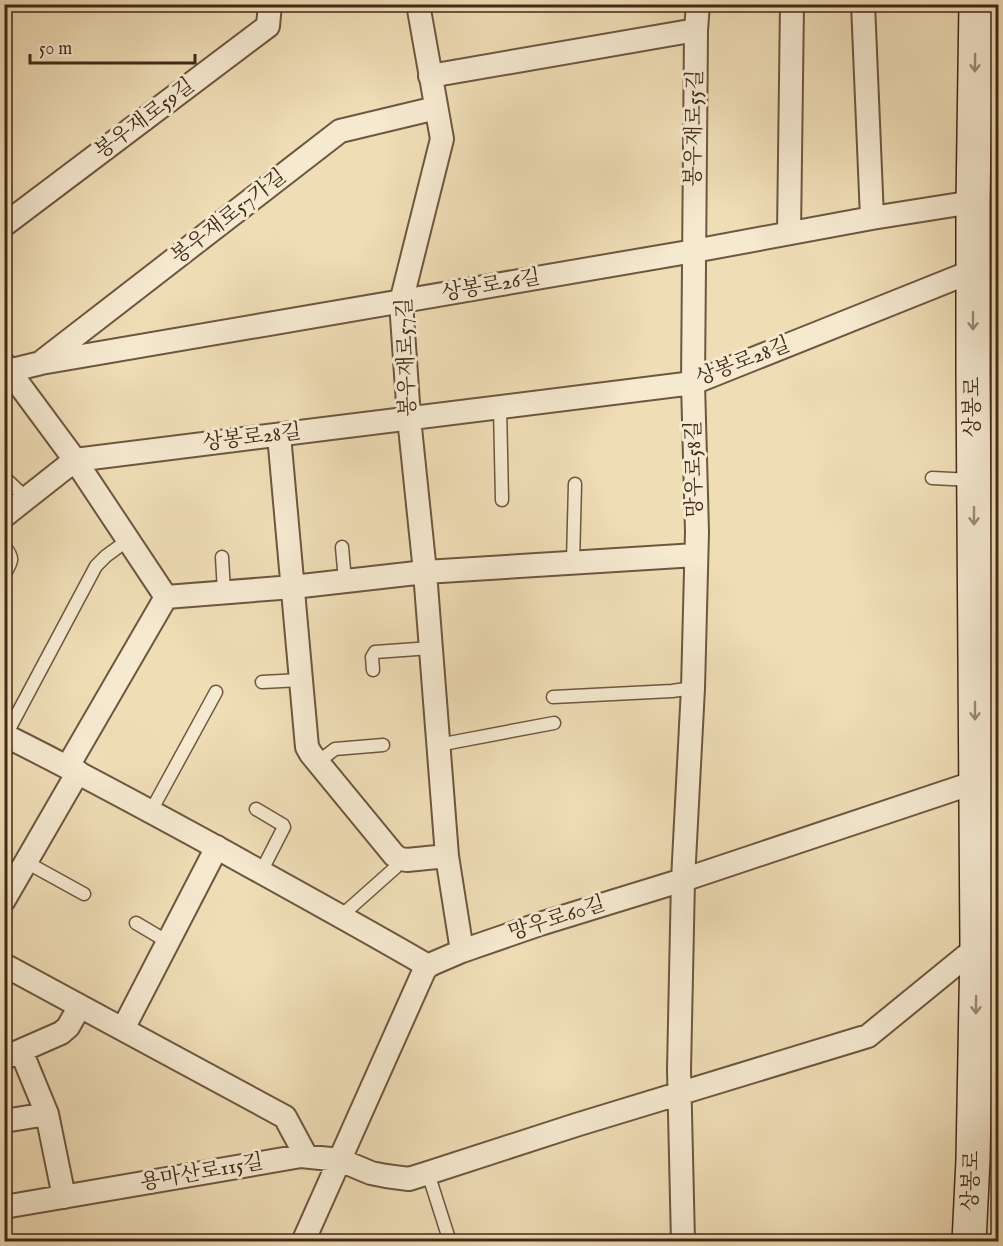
<svg xmlns="http://www.w3.org/2000/svg" width="1003" height="1246" font-family="'IM FELL English','Noto Serif KR',serif">
<style>
.lines{fill:none;stroke-linecap:round;stroke-linejoin:round}
.lane-casing{stroke:#6e563f;stroke-width:15}
.street-casing{stroke:#6e563f;stroke-width:26}
.secondary-casing{stroke:#432917;stroke-width:36}
.lane{stroke:#f5e9d0;stroke-width:12}
.street{stroke:#f5e9d0;stroke-width:22}
.secondary{stroke:#f5e9d0;stroke-width:33}
.oneway{stroke:#9c8974}
.labels{text-anchor:middle;dominant-baseline:central;stroke-width:6;stroke-linejoin:round;paint-order:stroke}
.street-label{font-size:21px;fill:#432917;stroke:#f5e9d0}
</style>
<rect width="100%" height="100%" fill="#efddb6"/>
<filter id="stains"><feTurbulence type="fractalNoise" baseFrequency=".00333" numOctaves="4"/><feColorMatrix values="0 0 0 0 .2 0 0 0 0 .09 0 0 0 0 .02 0 0 0 .5 -.17"/></filter>
<radialGradient id="worn" r=".72"><stop offset=".6" stop-color="#630" stop-opacity="0"/><stop offset="1" stop-color="#630" stop-opacity=".3"/></radialGradient>
<g class="lines">
<defs>
<path id="lane" d="M500,407L502,500
M4,477L27,499
M932,478L972,480
M4,546C15,559 12,561 4,575
M342,547L345,581
M222,557L224,592
M573,562L575,484
M373,670L372,657L375,652L431,648
M262,682L301,680
M553,697L672,691L693,688
M6,735L96,566L106,556L128,540
M438,745L554,723
M318,762L335,749L383,745
M256,809L283,825L284,827L261,872
M151,811L216,692
M26,862L84,894
M341,916L395,868L400,859
M136,923L168,942
M428,1173L450,1242"/>
<path id="street" d="M418,4L442,139L401,302L409,418L425,572L447,856L462,951
M863,4L872,218
M430,76L696,30
M4,225L268,26L270,4
M789,233L792,4
M44,360L340,131L436,108
M4,364L75,460L166,597L293,587L425,572L696,555
M4,372L41,363L694,251L872,218L973,202
M279,435L307,747L311,754L394,855L400,859L407,860L447,856
M4,516L75,460L693,383L973,271
M4,735C79,772 152,812 225,852C293,890 361,927 428,966
M68,766L166,597
M4,900L78,772
M4,965L285,1117L306,1156
M123,1029L217,847
M21,1051L47,1114L64,1197
M4,1058L61,1033L68,1027L80,1006
M4,1121L47,1114
M4,1207L301,1156L340,1160L371,1173L386,1176L409,1179L428,1173L576,1125L868,1036L977,947
M303,1242L424,971L428,966L434,963L462,951L540,924L683,880L976,782
M683,1242L679,1070L683,880L693,688L697,532L693,383L696,30L698,4"/>
<path id="secondary" d="M969,1242L973,1160L977,947L973,373V202L976,4"/>
</defs>
<!-- lane casing -->
<use href="#lane" class="lane-casing"/>
<!-- street casing -->
<use href="#street" class="street-casing"/>
<!-- secondary casing -->
<use href="#secondary" class="secondary-casing"/>
<!-- lane -->
<use href="#lane" class="lane"/>
<!-- street -->
<use href="#street" class="street"/>
<!-- secondary -->
<use href="#secondary" class="secondary"/>
</g>
<!-- one-way arrows -->
<defs><path id="oneway-shaft" d="M-6 0H5M1.5-3L5.5 0L1.5 3" fill="none" stroke-width="1.6" stroke-linecap="round" stroke-linejoin="round" transform="scale(1.5)"/></defs>
<g class="oneway">
<use href="#oneway-shaft" transform="translate(975 63) rotate(91)"/>
<use href="#oneway-shaft" transform="translate(973 321) rotate(90)"/>
<use href="#oneway-shaft" transform="translate(974 516) rotate(90)"/>
<use href="#oneway-shaft" transform="translate(975 711) rotate(90)"/>
<use href="#oneway-shaft" transform="translate(976 1005) rotate(91)"/>
</g>
<g class="labels">
<!-- street labels -->
<g class="street-label">
<text transform="translate(145 119) rotate(-37)">봉우재로59길</text>
<text transform="translate(695 128) rotate(-89)">봉우재로55길</text>
<text transform="translate(229 217) rotate(-38)">봉우재로57가길</text>
<text transform="translate(491 286) rotate(-10)">상봉로26길</text>
<text transform="translate(407 357) rotate(-92)">봉우재로57길</text>
<text transform="translate(743 362) rotate(-21)">상봉로28길</text>
<text transform="translate(973 407) rotate(-90)">상봉로</text>
<text transform="translate(252 438) rotate(-7)">상봉로28길</text>
<text transform="translate(695 469) rotate(-91)">망우로58길</text>
<text transform="translate(557 919) rotate(-18)">망우로60길</text>
<text transform="translate(202 1173) rotate(-10)">용마산로115길</text>
<text transform="translate(972 1181) rotate(-88)">상봉로</text>
</g>
</g>
<!-- margin -->
<rect width="1003" height="1246" fill="none" stroke="#efddb6" stroke-width="24"/>
<rect x="6" y="6" width="991" height="1234" fill="none" stroke="#432917" stroke-width="3"/>
<rect x="12" y="12" width="979" height="1222" fill="none" stroke="#432917" stroke-width="1.5"/>
<!-- scale -->
<path d="M30 54v9h165v-9" fill="none" stroke="#432917" stroke-width="3"/>
<text x="39" y="54" font-size="18" fill="#432917" stroke="#f5e9d0" stroke-width="4.5" paint-order="stroke">50 m</text>
<rect width="100%" height="100%" filter="url(#stains)"/>
<rect width="100%" height="100%" fill="url(#worn)"/>
</svg>
